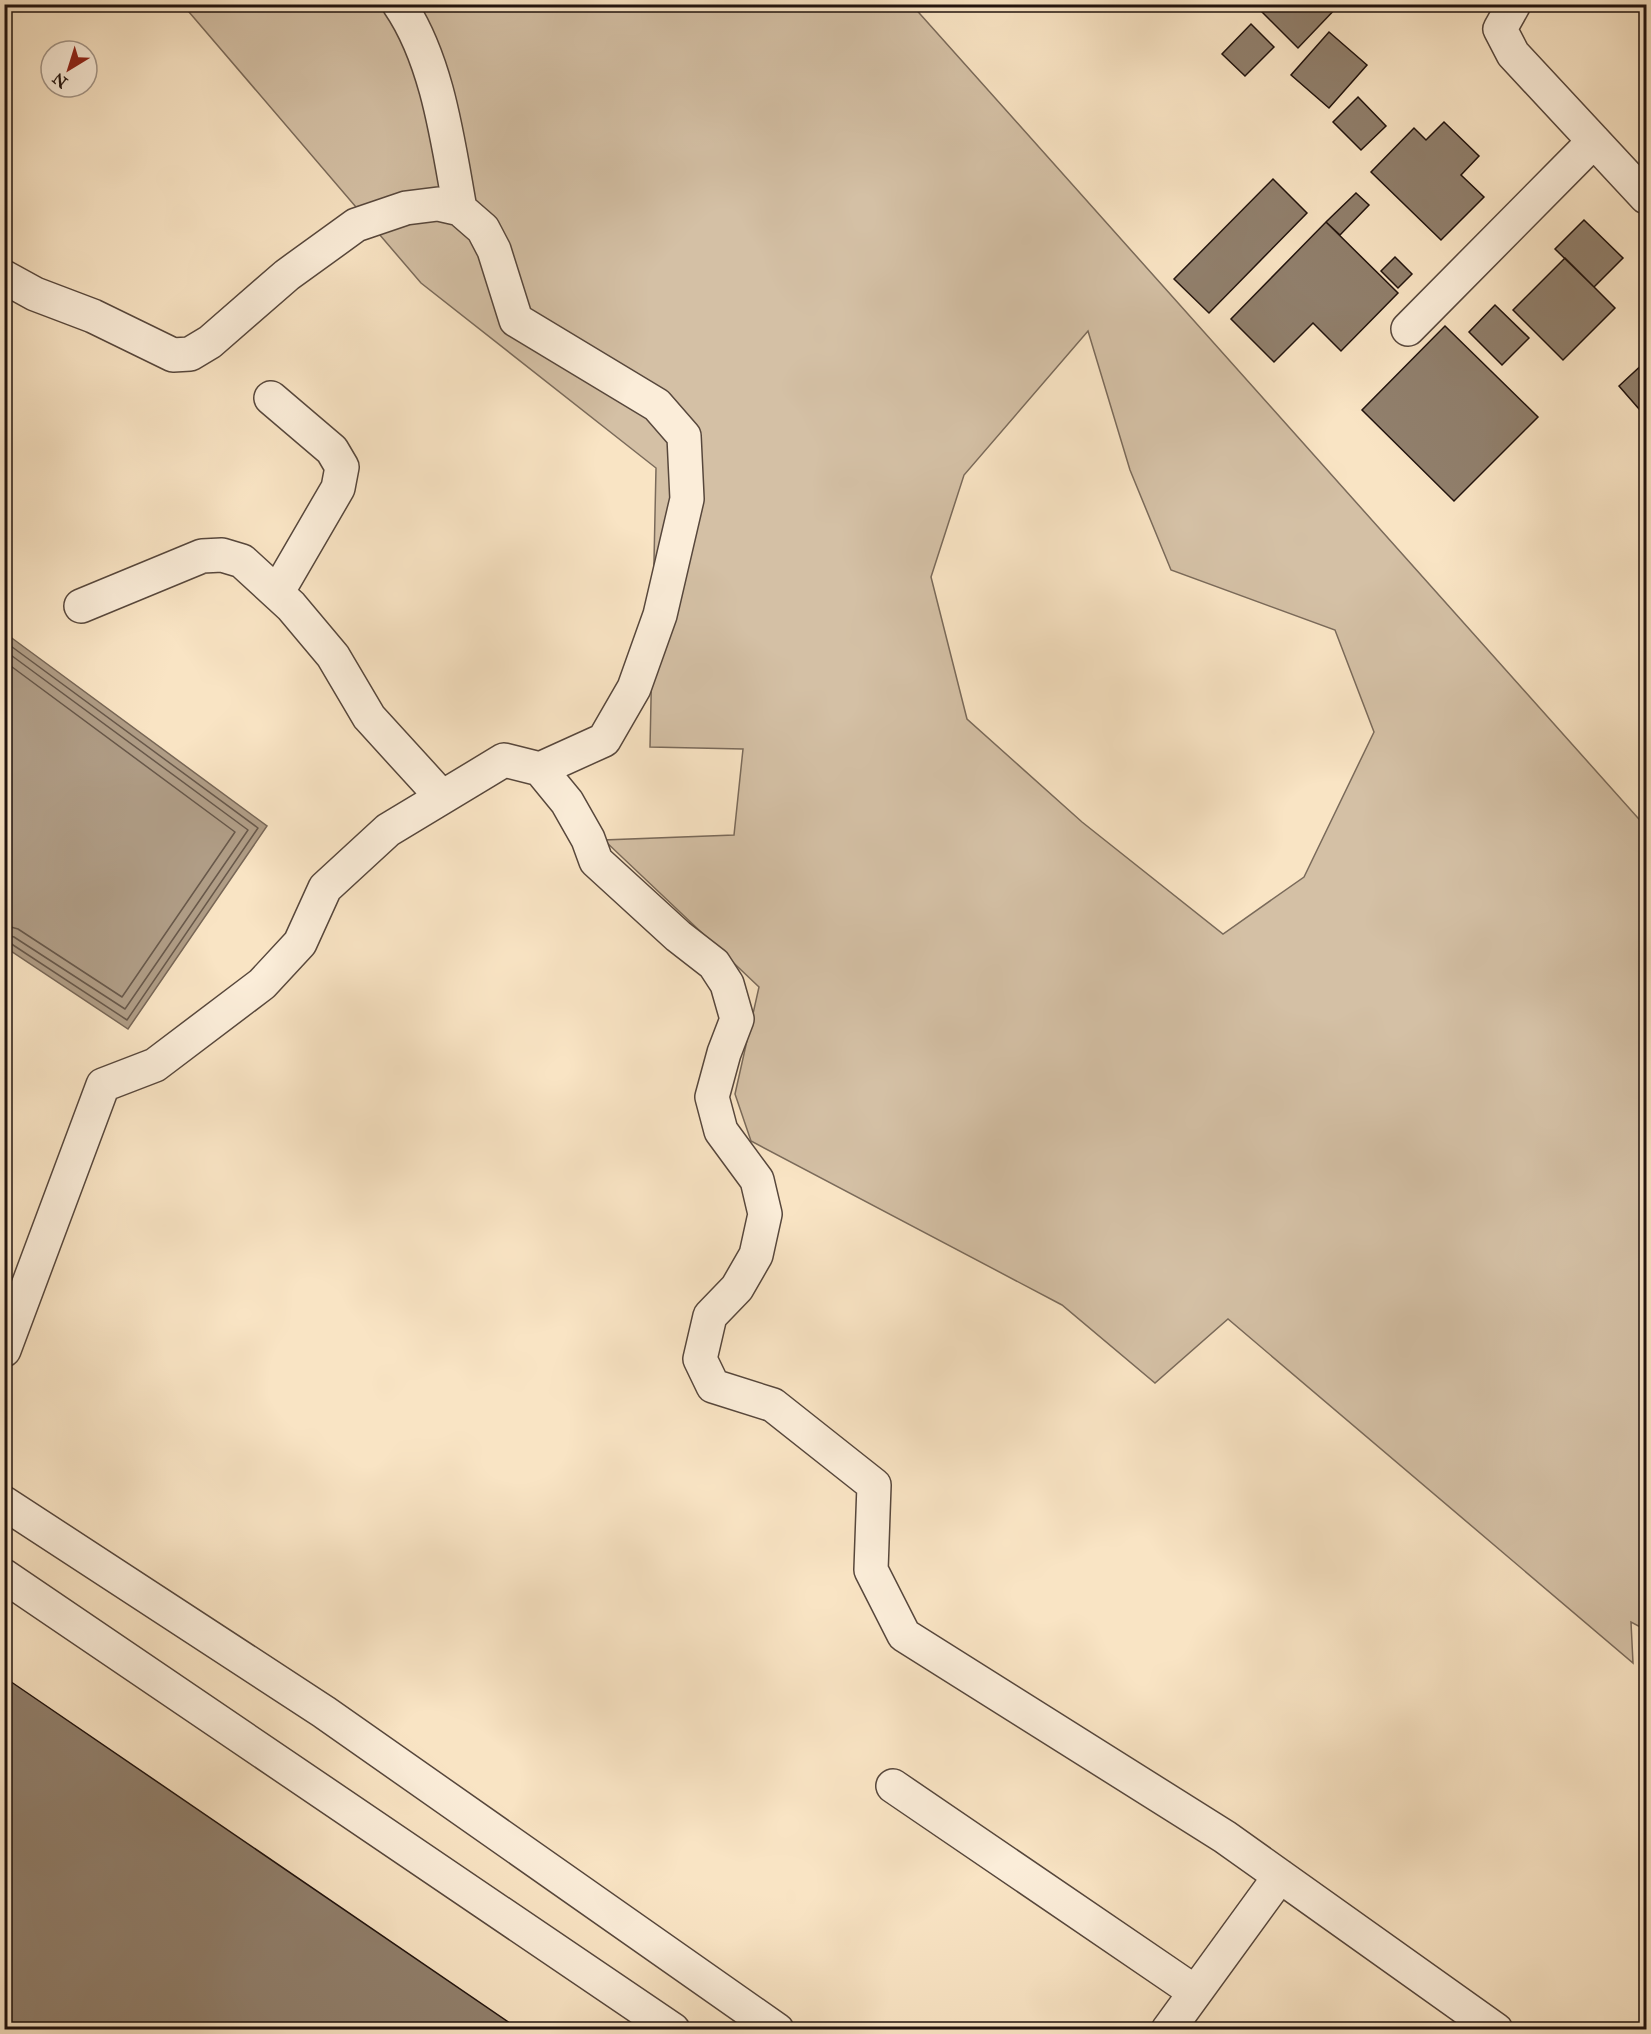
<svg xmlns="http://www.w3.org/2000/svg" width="1651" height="2034" font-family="'IM FELL Great Primer',serif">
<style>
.green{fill:#d4c0a5;stroke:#7a6a5a;stroke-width:1.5;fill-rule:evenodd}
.water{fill:#b09d86;stroke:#776656;stroke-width:1.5}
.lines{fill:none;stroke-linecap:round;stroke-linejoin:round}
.shore{stroke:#68584a;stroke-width:1.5}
.building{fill:#91806d;stroke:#21130e;stroke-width:1.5}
.minor-casing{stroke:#57473c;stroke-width:36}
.minor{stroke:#fbedd9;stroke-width:33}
</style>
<rect width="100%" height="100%" fill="#f9e4c4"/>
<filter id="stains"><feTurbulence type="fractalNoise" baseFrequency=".00333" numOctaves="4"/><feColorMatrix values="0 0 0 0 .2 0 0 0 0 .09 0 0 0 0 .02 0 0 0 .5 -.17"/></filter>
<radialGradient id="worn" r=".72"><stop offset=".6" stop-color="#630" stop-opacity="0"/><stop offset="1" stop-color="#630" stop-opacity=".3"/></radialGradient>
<!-- green -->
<path class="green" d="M183,5H912L1646,827V1630L1631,1622L1633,1663L1228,1319L1155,1383L1062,1305L751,1141L735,1094L759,987L604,840L734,835L743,749L650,747L656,468L421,283ZM1088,331L1130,470L1171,570L1335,630L1374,732L1304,877L1223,934L1082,822L967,719L931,577L964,475Z"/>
<!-- water -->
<path class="water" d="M5,633L267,826L128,1029L5,947Z"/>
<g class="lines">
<!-- shore -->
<path class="shore" d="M4,641L258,828L127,1020L10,943L4,942
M4,650L248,830L125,1009L14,937L4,934
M4,661L235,832L122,997L18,929L4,925"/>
</g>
<!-- building -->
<path class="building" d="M1254,4H1340L1298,48Z
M1251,24L1274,47L1245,76L1222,54Z
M1329,32L1367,65L1329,108L1291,75Z
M1358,97L1386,126L1361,150L1333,122Z
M1444,122L1479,156L1461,175L1484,197L1441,240L1371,172L1414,128L1426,140Z
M1273,179L1307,213L1209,313L1174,279Z
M1356,193L1369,205L1340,235L1326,222Z
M1584,220L1623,258L1594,287L1555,249Z
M1326,222L1398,293L1341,351L1313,323L1274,362L1231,319Z
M1395,257L1412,274L1398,288L1381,271Z
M1565,258L1615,308L1563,360L1513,310Z
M1495,305L1529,338L1502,365L1469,332Z
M1445,326L1538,417L1454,501L1362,410Z
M1646,361V417L1619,386Z
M4,1677L520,2030H4Z"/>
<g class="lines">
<defs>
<path id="minor" d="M399,4C438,61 448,143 460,209
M1514,4L1500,29L1513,54L1646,197
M4,277L35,294L93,316L173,355L190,354L210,342L287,275L356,225L406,208L438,204L460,209L483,229L494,250L516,320L657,405L684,436L687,499L660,615L634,688L604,740L540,769
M1408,329L1594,141
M271,398L332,450L342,467L338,488L277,593
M81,606L202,556L222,555L242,561L291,606L333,656L369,717L441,796
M4,1350L103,1085L155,1065L262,984L300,943L325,888L388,830L504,760L540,769L567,802L588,839L596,861L678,936L714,964L727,984L737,1019L724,1053L712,1097L721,1131L757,1180L765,1214L756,1255L737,1288L710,1316L700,1359L713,1386L773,1405L874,1485L871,1570L904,1635L1225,1837L1496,2030
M4,1503L324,1712L777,2030
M4,1576L673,2030
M893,1786L1195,1992
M1168,2030L1280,1876"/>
</defs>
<!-- minor casing -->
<use href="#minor" class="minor-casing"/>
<!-- minor -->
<use href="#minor" class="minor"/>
</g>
<!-- margin -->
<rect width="1651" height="2034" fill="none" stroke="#f9e4c4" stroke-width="24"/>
<rect x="6" y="6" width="1639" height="2022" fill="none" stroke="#21130e" stroke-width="3"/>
<rect x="12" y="12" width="1627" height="2010" fill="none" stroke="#21130e" stroke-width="1.5"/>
<!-- north arrow -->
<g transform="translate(69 69) rotate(218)"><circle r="28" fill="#fbedd9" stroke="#a49688" stroke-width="1.5"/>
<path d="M0-4.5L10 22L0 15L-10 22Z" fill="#8f2418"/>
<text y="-9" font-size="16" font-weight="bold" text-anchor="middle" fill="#21130e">N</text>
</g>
<rect width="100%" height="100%" filter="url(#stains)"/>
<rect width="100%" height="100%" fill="url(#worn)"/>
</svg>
